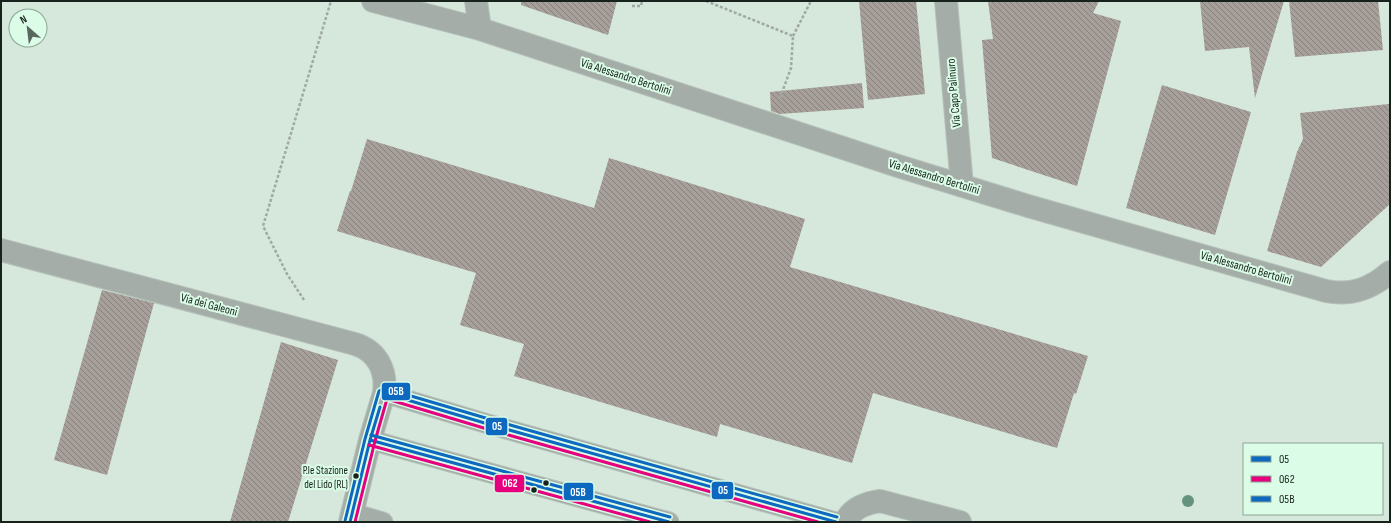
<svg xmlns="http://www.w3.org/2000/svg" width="1391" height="523" font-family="'Sofia Sans Condensed',sans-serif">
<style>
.building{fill:url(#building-back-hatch)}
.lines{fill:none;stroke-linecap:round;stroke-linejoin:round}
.service-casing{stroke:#b5c2ba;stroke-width:21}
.minor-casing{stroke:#b5c2ba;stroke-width:24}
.path{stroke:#a0a9a4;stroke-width:2.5;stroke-dasharray:3 2;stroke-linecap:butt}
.service{stroke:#a5ada8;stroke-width:19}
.minor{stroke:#a5ada8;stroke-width:22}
.bus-1-casing{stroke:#dbfce7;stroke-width:6}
.bus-2-casing{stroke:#dbfce7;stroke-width:6}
.bus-3-casing{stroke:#dbfce7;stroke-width:6}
.bus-1{stroke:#0c69bf;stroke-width:3}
.bus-2{stroke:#e5007d;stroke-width:3}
.bus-3{stroke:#0c69bf;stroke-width:3}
.tree{fill:#64937d}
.bus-dot{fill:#16221b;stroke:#dbfce7;stroke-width:1.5}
.labels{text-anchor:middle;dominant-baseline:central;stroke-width:4;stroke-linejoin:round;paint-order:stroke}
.bus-label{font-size:11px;fill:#16221b;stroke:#dbfce7;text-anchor:end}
.street-label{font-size:12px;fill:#16221b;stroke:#dbfce7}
.line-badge{stroke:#dbfce7;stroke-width:1.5}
.badge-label{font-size:11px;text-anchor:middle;font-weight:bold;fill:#fff}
</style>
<defs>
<pattern id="building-back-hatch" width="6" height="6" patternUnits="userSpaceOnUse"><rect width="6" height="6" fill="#a79f9a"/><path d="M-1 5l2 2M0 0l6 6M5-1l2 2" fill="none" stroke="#87817d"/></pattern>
</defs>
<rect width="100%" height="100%" fill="#d6e7dc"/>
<!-- building -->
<path class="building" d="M521,1H617L608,35L521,5Z
M859,1H916L925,94L868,100Z
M988,1H1099L1093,13L1121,21L1077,186L992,158L982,40L993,39Z
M1200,1H1284L1255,98L1249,47L1205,51Z
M1289,1H1378L1383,50L1295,57Z
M862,83L864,108L780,114L771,111L770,92Z
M1162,85L1251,112L1215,235L1126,208Z
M1389,104L1390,126V204L1321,267L1267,251L1297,152L1303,139L1300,113Z
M367,139L594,208L609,158L805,219L790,267L1088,356L1076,394L1074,393L1057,448L873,393L852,463L720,424L717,437L514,376L524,344L460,325L476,273L337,231L350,191H351Z
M102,290L154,303L107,475L54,460Z
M281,342L338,360L288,522H230Z"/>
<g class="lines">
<defs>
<path id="service" d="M384,393L488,424L836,522
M370,440L669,522
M352,513L383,522"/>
<path id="minor" d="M373,1L480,29L476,1
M946,1L962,186
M480,29L898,166L1028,206L1326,291C1351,296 1371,289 1390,272
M1,250L355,344C377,351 387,370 384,393L370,440L350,522
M845,522C852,508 865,503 880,501L960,522"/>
</defs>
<!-- service casing -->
<use href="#service" class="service-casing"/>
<!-- minor casing -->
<use href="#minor" class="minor-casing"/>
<!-- path -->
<path class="path" d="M706,1L793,36L791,68L780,98
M632,6H641L642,1
M793,36L811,1
M304,300L287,274L263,226L331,1"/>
<!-- service -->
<use href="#service" class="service"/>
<!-- minor -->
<use href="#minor" class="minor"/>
<defs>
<path id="bus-1" d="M384,393L488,424L836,522
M370,440L669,522
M350,522L370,440L380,407"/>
<path id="bus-2" d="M369,445L650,522
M355,522L375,441L387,399L487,429L818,522"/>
<path id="bus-3" d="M371,435L670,517
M345,521L365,439L379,391L384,388L489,419L837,517"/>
</defs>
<!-- bus-1 casing -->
<use href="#bus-1" class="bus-1-casing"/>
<!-- bus-2 casing -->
<use href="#bus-2" class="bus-2-casing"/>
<!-- bus-3 casing -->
<use href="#bus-3" class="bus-3-casing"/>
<!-- bus-1 -->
<use href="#bus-1" class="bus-1"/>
<!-- bus-2 -->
<use href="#bus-2" class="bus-2"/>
<!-- bus-3 -->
<use href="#bus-3" class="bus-3"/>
</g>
<!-- trees -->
<circle class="tree" cx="1188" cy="501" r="6"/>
<!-- markers -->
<g class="bus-dot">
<circle cx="356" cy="476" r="3.5"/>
<circle cx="546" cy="483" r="3.5"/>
<circle cx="534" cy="490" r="3.5"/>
</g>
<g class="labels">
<!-- bus labels -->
<g class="bus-label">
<text x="348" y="470">P.le Stazione<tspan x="348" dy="14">del Lido (RL)</tspan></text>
</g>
<!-- street labels -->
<g class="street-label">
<text transform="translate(626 77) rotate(18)">Via Alessandro Bertolini</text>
<text transform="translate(954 93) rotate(-95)">Via Capo Palinuro</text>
<text transform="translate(934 177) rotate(17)">Via Alessandro Bertolini</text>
<text transform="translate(1246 268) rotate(16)">Via Alessandro Bertolini</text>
<text transform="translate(209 305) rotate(15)">Via dei Galeoni</text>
</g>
</g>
<g class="line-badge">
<rect x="381" y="382" width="30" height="19" rx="4" fill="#0c69bf"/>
<rect x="485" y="417" width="23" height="19" rx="4" fill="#0c69bf"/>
<rect x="494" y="474" width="31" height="19" rx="4" fill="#e5007d"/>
<rect x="711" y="481" width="23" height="19" rx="4" fill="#0c69bf"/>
<rect x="563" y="482" width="31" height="19" rx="4" fill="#0c69bf"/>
</g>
<g class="badge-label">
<text x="396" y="395">05B</text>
<text x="497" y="430">05</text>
<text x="510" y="487">062</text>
<text x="723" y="494">05</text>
<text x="578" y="496">05B</text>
</g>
<!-- border -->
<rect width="1391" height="523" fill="none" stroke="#16221b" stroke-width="4"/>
<!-- legend -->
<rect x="1243" y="443" width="140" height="72" fill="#dbfce7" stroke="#8ca595"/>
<rect x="1251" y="456" width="20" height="6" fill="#0c69bf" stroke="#8ca595"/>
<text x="1279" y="463" font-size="12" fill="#16221b">05</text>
<rect x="1251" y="476" width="20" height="6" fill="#e5007d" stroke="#8ca595"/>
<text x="1279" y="483" font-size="12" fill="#16221b">062</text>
<rect x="1251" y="496" width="20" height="6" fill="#0c69bf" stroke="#8ca595"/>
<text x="1279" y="503" font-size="12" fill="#16221b">05B</text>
<!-- north arrow -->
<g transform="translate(28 28) rotate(332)"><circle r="19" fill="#dbfce7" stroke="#8ca595"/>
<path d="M0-3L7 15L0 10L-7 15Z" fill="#59675f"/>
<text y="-6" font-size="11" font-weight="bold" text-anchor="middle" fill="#16221b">N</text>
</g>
</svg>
